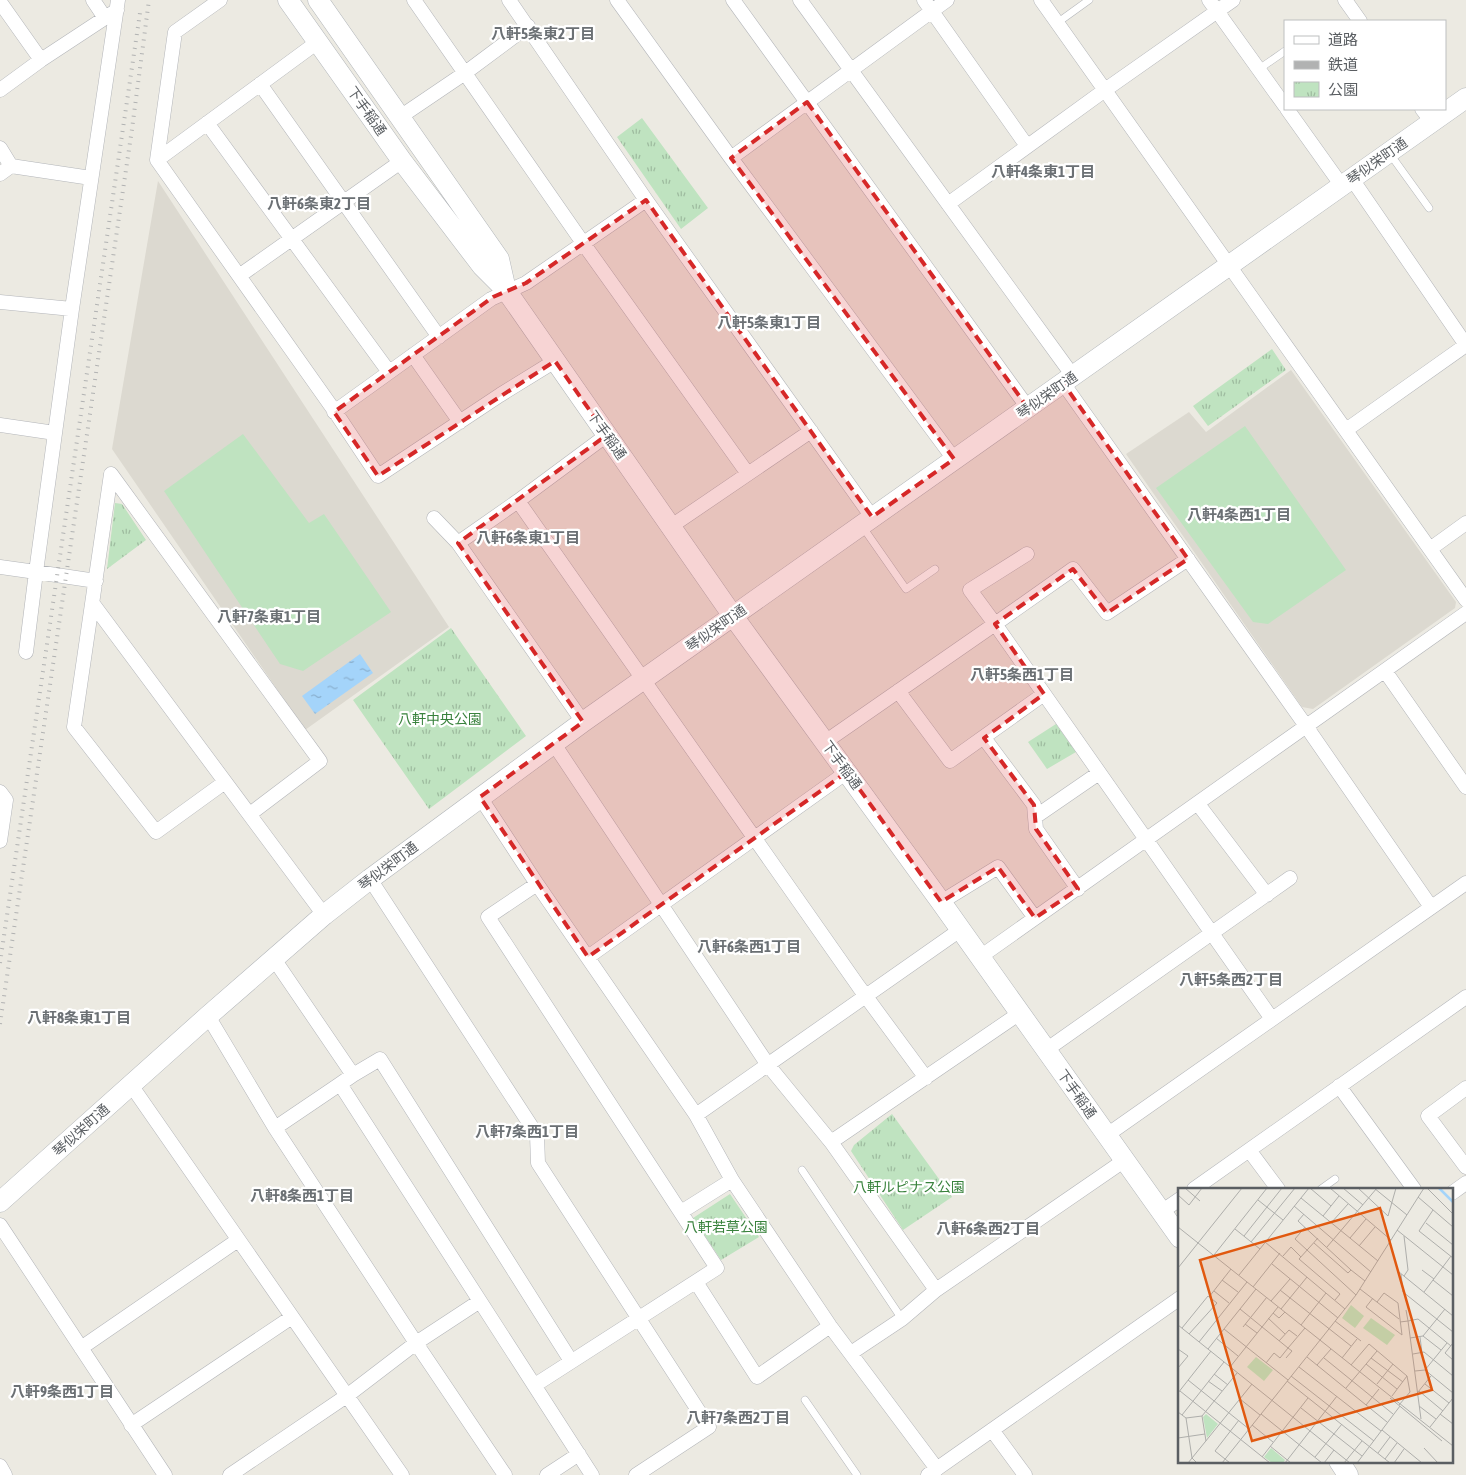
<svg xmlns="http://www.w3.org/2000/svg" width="1466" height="1475" font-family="'Asap Condensed','Noto Sans JP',sans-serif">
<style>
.education{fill:#dcd9d0}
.park{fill:url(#park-tufts)}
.pitch{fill:#bfe3c0}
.water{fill:url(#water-ripples)}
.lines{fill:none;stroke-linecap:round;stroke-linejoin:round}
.service-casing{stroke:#b3b5b9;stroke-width:8}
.minor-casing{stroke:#b3b5b9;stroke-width:15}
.secondary-casing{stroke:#b1b5b9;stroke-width:21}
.service{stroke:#fff;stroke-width:7}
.minor{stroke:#fff;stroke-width:14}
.secondary{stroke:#fff;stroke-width:20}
.rail{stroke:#b1b2b2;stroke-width:4;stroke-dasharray:1 6;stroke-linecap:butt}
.marked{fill:#d62828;fill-opacity:0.2;stroke:#d62828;stroke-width:4;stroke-dasharray:10 6;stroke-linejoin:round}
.labels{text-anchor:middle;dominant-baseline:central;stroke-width:4.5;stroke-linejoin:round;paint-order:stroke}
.street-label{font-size:14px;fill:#5a5e62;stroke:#fff}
.park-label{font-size:14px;fill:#39823d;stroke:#fff}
.neighbourhood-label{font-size:15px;font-weight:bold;fill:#6b7074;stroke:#fff}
.inset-river{fill:none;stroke:#a4d4fa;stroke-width:2.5}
.inset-road{fill:none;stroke:#aeaeab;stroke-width:1}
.view{fill:#e15910;fill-opacity:0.15;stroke:#e15910;stroke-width:2.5}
.inset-edge{fill:none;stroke:#5a5e62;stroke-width:2.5}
</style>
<defs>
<pattern id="park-tufts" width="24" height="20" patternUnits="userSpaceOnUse" patternTransform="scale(1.25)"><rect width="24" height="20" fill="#bfe3c0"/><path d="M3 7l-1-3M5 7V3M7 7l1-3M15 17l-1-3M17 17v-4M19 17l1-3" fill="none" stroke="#9ebb9f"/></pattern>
<pattern id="water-ripples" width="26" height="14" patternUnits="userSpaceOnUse" patternTransform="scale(1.25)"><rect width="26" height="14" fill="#a4d4fa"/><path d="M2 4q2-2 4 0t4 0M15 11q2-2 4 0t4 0" fill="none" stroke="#89afce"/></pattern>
</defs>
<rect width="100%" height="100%" fill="#eceae2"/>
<!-- education -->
<path class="education" d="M158,181L449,627L305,730L112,449Z
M1291,370L1456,602L1455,608L1313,709L1302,707L1126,454L1189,412L1206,432Z"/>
<!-- park -->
<path class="park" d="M642,118L708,208L681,229L617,137Z
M1272,349L1286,370L1208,426L1193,406Z
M115,503L122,504L146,540L107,569Z
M451,628L526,736L429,809L353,700Z
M1056,724L1076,752L1047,769L1028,742Z
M892,1114L952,1197L903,1230L851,1151L854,1145Z
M730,1194L759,1237L721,1260L693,1218Z"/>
<!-- pitch -->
<path class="pitch" d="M1245,426L1346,570L1268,624L1253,622L1156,488Z
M243,434L309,523L324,514L391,612L303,671L280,664L164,491Z"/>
<!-- water -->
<path class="water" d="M360,654L373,673L315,714L302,696Z"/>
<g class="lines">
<defs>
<path id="service" d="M1057,23L1089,0
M1259,69L1285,51
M1390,154L1429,208
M862,526L906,589L935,569
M802,1170L902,1319
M1321,1189L1335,1179
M805,1400L857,1475"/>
<path id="minor" d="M93,0L105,18
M220,0L175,32L157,160L336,413L378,476L500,395L555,361
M414,0L583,243L748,474
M509,0L646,200L872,517
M617,0L731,158L954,459
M733,0L1028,408
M800,0L1073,376
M924,0L1027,146
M1041,0L1466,600
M1209,0L1285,106
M1345,0L1360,21
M0,2L41,60
M260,84L439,337
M0,90L41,60L117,10
M1287,109L1342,186
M1422,109L1432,122
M400,117L465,73L528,26
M207,123L389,372
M0,148L11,166L91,178
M731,158L947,0
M157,160L319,41
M0,174L11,166
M1352,179L1466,345
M948,204L1105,90L1233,0
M239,276L402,161
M0,302L72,309
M413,355L460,422
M1063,383L1306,726L1431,907
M334,412L491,299L526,283L646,200
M0,425L55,433
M1346,430L1466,345
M518,501L859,987L926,1078
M434,518L458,543L583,722
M670,527L811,431
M458,543L518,501L607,435
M1430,549L1466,523
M1027,554L970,590L995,624L1073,569L1107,613L1188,559
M0,567L36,572L26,652
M96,581L36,572L72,309L118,0
M93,604L324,915
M1385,671L1466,787
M898,691L950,761L1044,694
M984,738L1034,805L1036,829L1078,889
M825,742L995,624L1272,1019
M554,744L768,1065L831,1142L936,1290
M225,782L156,832L74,727L111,474L320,761L250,814
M0,792L6,800L0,841
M480,797L537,884L696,1115L732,1180L830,1326L937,1469
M1198,804L1267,895
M1035,817L1099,773
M370,879L537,1135L538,1163L709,1427L636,1475
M941,902L998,867L1035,918
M588,957L847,772
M980,957L1466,613
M274,959L353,1075L380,1059L571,1361
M208,1016L275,1128L416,1343L505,1475
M1046,1050L1290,878
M353,1075L340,1084L592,1475
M131,1085L402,1475
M1339,1086L1414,1189
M1466,1088L1428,1116L1466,1167
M696,1115L960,930
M275,1128L340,1084
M1107,1135L1466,883
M831,1142L1020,1013
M1249,1150L1278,1189
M1194,1189L1466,997
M1452,1193L1466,1183
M681,1212L732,1180
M1161,1212L1180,1199
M0,1225L165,1475
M696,1282L757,1377L830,1326
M81,1348L238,1240
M851,1353L902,1319L936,1290L1125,1160
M535,1385L717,1268L488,917L537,884
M131,1425L292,1317
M992,1430L1025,1475
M0,1466L5,1475
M230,1475L348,1395L416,1343L480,1301
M547,1475L579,1454
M928,1475L1180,1298"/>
<path id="secondary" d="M288,0L402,161L482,266L506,290L733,616L941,902L1180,1238
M318,0L499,259L506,290
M0,1202L208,1016L324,915L370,879L583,722L1466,98
M1339,1461L1348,1475"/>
</defs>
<!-- service casing -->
<use href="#service" class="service-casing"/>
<!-- minor casing -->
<use href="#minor" class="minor-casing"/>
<!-- secondary casing -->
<use href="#secondary" class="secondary-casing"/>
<!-- service -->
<use href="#service" class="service"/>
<!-- minor -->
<use href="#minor" class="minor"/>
<!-- secondary -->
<use href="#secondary" class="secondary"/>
<!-- rail -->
<path class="rail" d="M0,963L140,13
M0,1024L132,129L149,0"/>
</g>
<!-- marked area -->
<path class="marked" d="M807,102L1028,408L1063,383L1188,559L1107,613L1073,569L995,624L1044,694L984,738L1034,805L1036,829L1078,889L1035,918L998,867L941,902L847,772L588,957L480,797L583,722L458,543L607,435L555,361L378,476L334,412L493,297L526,283L646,200L872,517L954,459L731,158Z"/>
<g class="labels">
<!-- street labels -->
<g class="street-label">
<text transform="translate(367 111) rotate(55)">下手稲通</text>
<text transform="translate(1377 161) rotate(-35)">琴似栄町通</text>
<text transform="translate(1047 395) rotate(-35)">琴似栄町通</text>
<text transform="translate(607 435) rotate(55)">下手稲通</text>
<text transform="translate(716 628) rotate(-35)">琴似栄町通</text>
<text transform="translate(842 765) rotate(54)">下手稲通</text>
<text transform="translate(388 866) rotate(-37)">琴似栄町通</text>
<text transform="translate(1077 1094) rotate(55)">下手稲通</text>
<text transform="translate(81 1130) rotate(-42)">琴似栄町通</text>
</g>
<!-- park labels -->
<g class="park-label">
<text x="440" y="719">八軒中央公園</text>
<text x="909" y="1187">八軒ルピナス公園</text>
<text x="726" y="1227">八軒若草公園</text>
</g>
<!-- neighbourhood labels -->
<g class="neighbourhood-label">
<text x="543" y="33">八軒5条東2丁目</text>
<text x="1043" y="171">八軒4条東1丁目</text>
<text x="319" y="203">八軒6条東2丁目</text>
<text x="769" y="322">八軒5条東1丁目</text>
<text x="1239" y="514">八軒4条西1丁目</text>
<text x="528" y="537">八軒6条東1丁目</text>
<text x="269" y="616">八軒7条東1丁目</text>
<text x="1022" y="674">八軒5条西1丁目</text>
<text x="749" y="946">八軒6条西1丁目</text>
<text x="1231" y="979">八軒5条西2丁目</text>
<text x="79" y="1017">八軒8条東1丁目</text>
<text x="527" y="1131">八軒7条西1丁目</text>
<text x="302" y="1195">八軒8条西1丁目</text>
<text x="988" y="1228">八軒6条西2丁目</text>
<text x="62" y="1391">八軒9条西1丁目</text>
<text x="738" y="1417">八軒7条西2丁目</text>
</g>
</g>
<!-- overview -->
<g transform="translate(1178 1188)">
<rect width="275" height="275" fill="#eceae2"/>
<path d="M173,117L186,128L177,140L164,130ZM28,226L40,236L29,250L25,229ZM93,260L107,272L105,275H94L86,269Z" fill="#bfe3c0"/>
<path d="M193,130L217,147L209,157L185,140ZM78,169L95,182L86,193L69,179Z" fill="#bfe3c0"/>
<path class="inset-river" d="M261,0L275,14"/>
<path class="inset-road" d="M7,0L22,13M132,0L153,18M152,0L213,52M165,0L185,17M180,0L210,28L218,0M196,0L229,27M249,0L275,26M0,7L11,17L24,0M240,9L275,39M123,10L200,73M80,12L105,32M116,18L193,84M255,22L241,43L275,70M126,26L120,33L173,82M145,28L161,8M153,35L170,16M248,35L275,57M0,39L275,258M127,39L117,51L178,107M57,41L82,61M219,42L275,87M66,48L104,0M140,50L121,71L162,106L157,112M172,50L188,31M73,54L117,0M87,54L167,121M136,55L170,85L173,82L187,93M181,58L197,39M149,59L199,0M36,67L89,0M105,68L113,59L123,69M94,76L160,130M0,80L64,0M244,82L256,91M221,84L275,128M223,86L225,104L275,144M61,87L131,0M226,88L230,82L226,48M44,92L60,104M255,92L275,108M75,99L102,65M182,101L221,131M102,102L173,158M36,103L51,115M246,104L273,68M31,109L53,81M195,110L188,119L224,147L220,115L206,105L199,114M93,113L112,91M62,121L110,160L127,140M103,121L129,89M228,122L230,133L240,131L273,158M95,125L101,130L107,124M90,130L107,146M157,133L183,153M222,134L230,133L243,231M67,136L79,145M0,137L172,275M123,137L148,105M65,139L89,109M4,140L30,108L39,115L11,146M46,141L110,192M245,148L263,162M242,149L244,165M38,150L60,168M232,150L245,148L267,121M101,153L111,142L119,148M21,154L69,94M275,155L267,165L275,172M0,161L10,168L0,180M30,161L78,101M235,166L246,164L275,188M129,169L209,234M146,170L215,226M164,170L179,151M193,170L225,194M88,175L96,165L102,170L110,160L114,163L108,170M188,176L219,201M139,177L153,161M173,177L191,156L229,188L232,204L221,217M52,179L100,119M121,179L203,243M247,182L269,155M237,183L247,182L275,205M36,186L50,197M113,188L196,253M10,192L71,241M30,193L44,203M109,193L212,275M199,196L215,176M247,196L271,215M168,200L199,163M2,203L92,275M241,203L265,223M240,204L253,188M0,205L33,163M214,208L229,188M212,210L264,253M62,211L82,227M188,217L201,201M241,218L258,231M123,220L184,268M0,224L8,230L14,270L19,275M83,226L144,275M262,226L275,236M4,227L46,174M8,230L24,228M74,237L95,254M252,239L275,210M204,242L244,275M0,250L27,246M28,253L24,228L59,185M92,258L113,275M246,260L260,275M200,265L212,249M84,269L130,210M137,269L164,236M207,271L219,255M10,275L74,196M44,275L178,107L246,0M52,275L37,263L61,232M107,275L159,208M146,275L156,262M166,275L184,253M179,275L222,218M216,275L226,261"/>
<path class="view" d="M202,20L254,202L74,253L22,72Z"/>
<rect width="275" height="275" class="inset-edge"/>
</g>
<!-- legend -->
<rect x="1284" y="20" width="162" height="90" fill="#ffffff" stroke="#bdbfc0"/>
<rect x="1294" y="36" width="25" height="8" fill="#ffffff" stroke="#bdbfc0"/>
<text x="1328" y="45" font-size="15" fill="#5a5e62">道路</text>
<rect x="1294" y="61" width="25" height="8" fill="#b1b2b2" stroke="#bdbfc0"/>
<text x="1328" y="70" font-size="15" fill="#5a5e62">鉄道</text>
<rect x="1294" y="82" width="25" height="15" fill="url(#park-tufts)" stroke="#bdbfc0"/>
<text x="1328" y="95" font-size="15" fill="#5a5e62">公園</text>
</svg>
